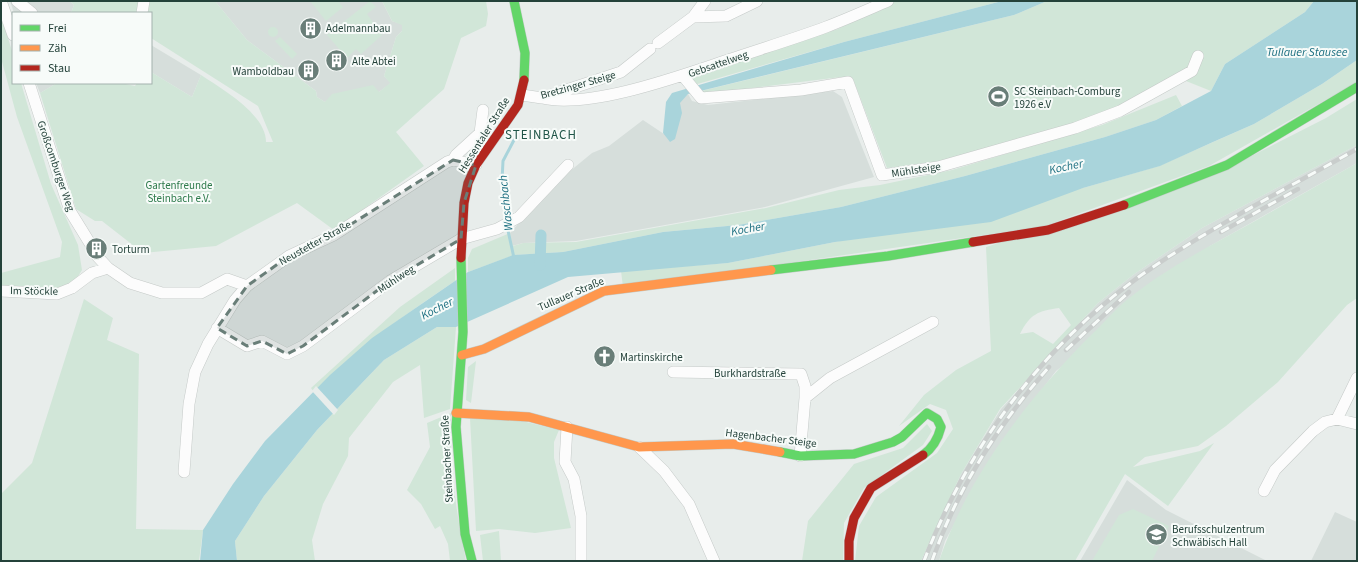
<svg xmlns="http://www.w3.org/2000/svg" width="1358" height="562" font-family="'Source Sans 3',sans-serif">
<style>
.built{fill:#d6dedb}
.green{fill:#d1e6d8;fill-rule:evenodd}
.water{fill:#a9d4db}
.pier{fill:#e8edeb}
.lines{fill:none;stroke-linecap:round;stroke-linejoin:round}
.stream{stroke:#a9d4db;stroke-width:3}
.canal{stroke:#a9d4db;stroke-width:11}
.street-casing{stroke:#c5cac8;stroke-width:12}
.fast-casing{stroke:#c3cbc8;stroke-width:10}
.slow-casing{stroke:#c3cbc8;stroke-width:10}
.jam-casing{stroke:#c3cbc8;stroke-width:10}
.street{stroke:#fcfcfc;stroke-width:11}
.fast{stroke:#63d668;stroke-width:9}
.slow{stroke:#ff974d;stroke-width:9}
.jam{stroke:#b3261e;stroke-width:9}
.rail-casing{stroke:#c9cdcc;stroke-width:4.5}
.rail{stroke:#f7fbf9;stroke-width:3;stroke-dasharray:9;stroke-linecap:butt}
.marked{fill:#697e78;fill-opacity:0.2;stroke:#697e78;stroke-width:3;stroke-dasharray:8 5;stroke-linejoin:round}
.labels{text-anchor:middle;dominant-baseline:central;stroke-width:4;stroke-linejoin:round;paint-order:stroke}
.poi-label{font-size:11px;fill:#24423a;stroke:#f7fbf9;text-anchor:start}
.street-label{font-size:11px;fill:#24423a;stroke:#f7fbf9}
.park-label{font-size:11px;fill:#2d7a4b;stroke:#f7fbf9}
.water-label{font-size:12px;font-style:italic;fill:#1c6f80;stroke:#f7fbf9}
.quarter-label{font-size:13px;letter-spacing:1px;fill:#1f5548;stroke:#f7fbf9}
</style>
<rect width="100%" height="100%" fill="#e8edeb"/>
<!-- built -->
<path class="built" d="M10,1H70L74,5L71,13H14Z
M215,1H382L392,21L402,24V31L396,37L384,76L391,83L379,92L325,102L317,97L316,91L247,40Z
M151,45L201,75L192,97L151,72Z
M36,83H57L40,93Z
M833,91L842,97L874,177L765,207L576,241L523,243L512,246L510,233L552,186L592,153L609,146L643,120L664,134L675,105L688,94L692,101L708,105Z
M1357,145V163L1210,246L1056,371L996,450L945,541L939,561H921L961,474L1001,409L1098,303L1133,275L1202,228Z
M1127,480L1166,510L1267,561H1080Z
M1335,512L1357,522V561H1311Z"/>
<!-- green -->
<path class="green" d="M70,1H141L140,13H71L74,5Z
M147,1H215L247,40L316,91L317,97L325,102L332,94L373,85L379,92L390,83L384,76L396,37L402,31V25L392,21L382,1H486L488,14L486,26L461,38L444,89L396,132L424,166L334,230L297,203L216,246L143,253L102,221H95L76,209L40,93L57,83H121L135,86L137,83H151V72L192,97L201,75C222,89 266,114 266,142H273L258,106L151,38V13H146Z
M310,1H338L343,7L326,21Z
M370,1L376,7L367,14L382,35L361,54L356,49L347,58L327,35Z
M893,1H1002L844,42L694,85L690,76L838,29Z
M1047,1H1314L1305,12L1225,64L1211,91L1186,81L1180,76L1101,116L945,161L887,168L853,79L841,77L704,94L701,91L1014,15Z
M1,16L13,54V83H21L51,184L78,245L82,270L75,281L56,292L1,288V273L60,257L62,242L17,117L1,58Z
M268 32a5 5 0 1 1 10 0a5 5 0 1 1-10 0Z
M280,37L297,54L292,59L275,41Z
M1357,60V82L1209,166L1045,226L623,287L621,271L728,263L835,242L1083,188L1159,166L1254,124L1322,84Z
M1176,95L1182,106L1156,120L1105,137L965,176L841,207L738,225L663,232L563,252L514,255L468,272V258L472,249L510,233L513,246L523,243L576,242L766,208L839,190L880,185L952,170L1102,125Z
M1357,99V145L1202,228L1133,275L1098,303L1000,409L961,474L921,561H855L859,526L876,497L937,453L953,429L946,410L930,404L899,426L924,395L956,370L991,351L986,247L1218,173L1326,118ZM1059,308L1071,325L1053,344L1033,332L1020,334C1030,314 1038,311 1059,308Z
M1357,163V298L1347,305L1278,382L1226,426L1198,446L1145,457L1133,467L1200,451L1214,443L1168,506L1125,474L1075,561H939C968,476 1027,400 1089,337C1100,327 1110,315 1121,305C1158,273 1204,249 1246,226C1283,205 1320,184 1357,163Z
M455,268V281C405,315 356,348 314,392L311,388L400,307Z
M84,299L113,318L107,340L139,354L136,529L203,530L199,561H1V494L32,463Z
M437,327H456L450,409L424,418L420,365L393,382L349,438L348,456L323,504L312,540L315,561H237L235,541L264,496L317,430L384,360Z
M476,361L471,403L466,400L468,367Z
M451,413C449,464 456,512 466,561H450L448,544L440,526L435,529L421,504L407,490L430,447L427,423Z
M470,418L522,421L559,430L554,442V458L571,528L535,533L499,529L476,531Z
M927,424L932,431L923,445L864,488L844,523L843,561H802L808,521L854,464L903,448Z
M1133,509L1169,526L1152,561H1092L1119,515Z
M499,531L501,561H483L480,535Z"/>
<!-- water -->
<path class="water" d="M1002,1H1047L1014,15L688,94L680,103L682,113L675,139L670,142L663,133L666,102L672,93L844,42Z
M1314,1H1357V60L1322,84L1254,124L1213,142L1160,166L1083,188L991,222L835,242L728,263L568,277L456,327H437L384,360L317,430L264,496L235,541L237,561H200L203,530L233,484L265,441L330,375L372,338L468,272L513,255L563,252L663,232L738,225L841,207L965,176L1105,137L1156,120L1211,91L1225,64L1305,12Z"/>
<!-- pier -->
<path class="pier" d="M316,386L338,410L334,415L312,391Z"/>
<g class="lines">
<!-- stream -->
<path class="stream" d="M506,221L502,181L503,161L514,140
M507,226L514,258"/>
<!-- canal -->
<path class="canal" d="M540,265L541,235"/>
<defs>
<path id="street" d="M1,1L13,35
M17,1L32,13
M142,13L144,1
M693,17L726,16L757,1
M658,43L693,17L705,1
M683,76L701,98L801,90L848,82L882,175L938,167L1075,128L1120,111L1192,71L1198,56
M29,83L70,211L91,245
M522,95L542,98L621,72L650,49
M542,98C590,109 680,76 728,60C760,49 794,39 826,27C847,19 867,10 888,1
M453,160L456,155L480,133L483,110
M97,256L108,268L130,283L162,293H201L227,279L247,286
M1,291L57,294L72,288L92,273L108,268
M217,328L247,346L262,341L287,354L303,346L390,281L461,239L497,229L519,217L568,165
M673,372L801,374L805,386V398L830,378L933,322
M1337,419L1357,378
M567,427L565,462L574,479L581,516V561
M639,447L664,471L689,504L714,561
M800,456L805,398
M184,472L189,404L195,372L208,344L235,300L247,286L289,256L334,235L447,162L453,160L476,165
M1264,491L1275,470L1313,431L1325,422L1337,419L1357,424"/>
<path id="fast" d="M514,1L525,53L524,80
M1124,205L1227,165L1357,87
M461,258L463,332L456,427L465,534L472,561
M771,270L888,256L973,242
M780,452L800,456L854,454L893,442L902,437L927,413L937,419L941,427C938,439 933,448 923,455"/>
<path id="slow" d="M462,355L484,349L604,291L771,270
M456,413L529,417L639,447L733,444L780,452"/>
<path id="jam" d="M973,242L1048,230L1124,205
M461,258L464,203L468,183L476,165L518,105L524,80
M849,561V541L854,518L871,488L923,455"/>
</defs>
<!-- street casing -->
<use href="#street" class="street-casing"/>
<!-- fast casing -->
<use href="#fast" class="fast-casing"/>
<!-- slow casing -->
<use href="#slow" class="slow-casing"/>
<!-- jam casing -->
<use href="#jam" class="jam-casing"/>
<!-- street -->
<use href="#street" class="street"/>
<!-- fast -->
<use href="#fast" class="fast"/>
<!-- slow -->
<use href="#slow" class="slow"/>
<!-- jam -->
<use href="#jam" class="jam"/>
<defs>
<path id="rail" d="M1221,232L1298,189
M1066,350L1129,292
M924,561C970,441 1051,334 1159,263C1223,221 1291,186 1357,149
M932,561C957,489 998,425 1049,367"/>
</defs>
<!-- rail casing -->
<use href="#rail" class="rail-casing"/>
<!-- rail -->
<use href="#rail" class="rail"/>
</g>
<!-- marked area -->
<path class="marked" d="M453,160L476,165L464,203L461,239L390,281L303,346L287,354L262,341L247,346L217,328L247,286L289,256L334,235Z"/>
<!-- icons -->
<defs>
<symbol id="building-disc" viewBox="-11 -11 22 22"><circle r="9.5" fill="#697e78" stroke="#f7fbf9"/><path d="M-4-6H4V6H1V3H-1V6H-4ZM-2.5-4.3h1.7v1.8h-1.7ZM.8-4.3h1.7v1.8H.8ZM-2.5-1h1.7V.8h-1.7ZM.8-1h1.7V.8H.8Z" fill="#fff"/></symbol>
<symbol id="stadium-disc" viewBox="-11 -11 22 22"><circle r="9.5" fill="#697e78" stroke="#f7fbf9"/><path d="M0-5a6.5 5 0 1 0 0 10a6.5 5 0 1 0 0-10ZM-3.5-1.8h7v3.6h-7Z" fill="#fff"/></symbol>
<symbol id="church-disc" viewBox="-11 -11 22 22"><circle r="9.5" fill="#697e78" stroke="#f7fbf9"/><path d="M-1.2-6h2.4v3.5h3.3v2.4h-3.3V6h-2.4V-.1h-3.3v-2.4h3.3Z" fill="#fff"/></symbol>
<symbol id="school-disc" viewBox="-11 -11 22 22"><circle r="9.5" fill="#697e78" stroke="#f7fbf9"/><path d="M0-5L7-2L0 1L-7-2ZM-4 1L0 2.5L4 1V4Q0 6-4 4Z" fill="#fff"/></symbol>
</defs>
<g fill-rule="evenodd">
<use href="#building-disc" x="298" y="16" width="25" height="25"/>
<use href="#building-disc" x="324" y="48" width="25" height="25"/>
<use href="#building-disc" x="296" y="58" width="25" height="25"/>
<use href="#stadium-disc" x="986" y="84" width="25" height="25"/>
<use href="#building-disc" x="84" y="236" width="25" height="25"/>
<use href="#church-disc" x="592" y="344" width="25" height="25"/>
<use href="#school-disc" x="1144" y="522" width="25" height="25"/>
</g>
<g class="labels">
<!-- poi labels -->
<g class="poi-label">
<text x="326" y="28">Adelmannbau</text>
<text x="352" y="61">Alte Abtei</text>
<text x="294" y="71" text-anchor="end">Wamboldbau</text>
<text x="1014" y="91">SC Steinbach-Comburg<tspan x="1014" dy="13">1926 e.V</tspan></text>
<text x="112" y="249">Torturm</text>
<text x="620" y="357">Martinskirche</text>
<text x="1172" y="529">Berufsschulzentrum<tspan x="1172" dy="13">Schwäbisch Hall</tspan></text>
</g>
<!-- street labels -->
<g class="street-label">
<text transform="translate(718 64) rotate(-19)">Gebsattelweg</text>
<text transform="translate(578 85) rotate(-16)">Bretzinger Steige</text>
<text transform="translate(484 135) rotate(-58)">Hessentaler Straße</text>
<text transform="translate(56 166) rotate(71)">Großcomburger Weg</text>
<text transform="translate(916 170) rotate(-9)">Mühlsteige</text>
<text transform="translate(315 243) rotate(-29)">Neustetter Straße</text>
<text transform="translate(396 279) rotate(-33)">Mühlweg</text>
<text transform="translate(34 291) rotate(1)">Im Stöckle</text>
<text transform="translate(571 294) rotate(-23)">Tullauer Straße</text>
<text x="750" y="373">Burkhardstraße</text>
<text transform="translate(771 438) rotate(7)">Hagenbacher Steige</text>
<text transform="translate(447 459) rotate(-93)">Steinbacher Straße</text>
</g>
<!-- park labels -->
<g class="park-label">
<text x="179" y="185">Gartenfreunde<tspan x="179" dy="13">Steinbach e.V.</tspan></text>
</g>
<!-- water labels -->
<g class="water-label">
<text x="1307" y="52">Tullauer Stausee</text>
<text transform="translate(1066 167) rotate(-12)">Kocher</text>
<text transform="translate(506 203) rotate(-96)">Waschbach</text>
<text transform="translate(748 229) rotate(-10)">Kocher</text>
<text transform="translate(437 309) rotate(-27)">Kocher</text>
</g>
<!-- quarter labels -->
<g class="quarter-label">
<text x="541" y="135">STEINBACH</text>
</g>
</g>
<!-- border -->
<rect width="1358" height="562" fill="none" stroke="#24423a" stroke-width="4"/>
<!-- legend -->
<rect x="12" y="12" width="140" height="72" fill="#f7fbf9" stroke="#a3b1ad"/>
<rect x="20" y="25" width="20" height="6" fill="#63d668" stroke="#a3b1ad"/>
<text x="48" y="32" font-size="12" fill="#24423a">Frei</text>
<rect x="20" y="45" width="20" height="6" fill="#ff974d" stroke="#a3b1ad"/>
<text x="48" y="52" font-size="12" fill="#24423a">Zäh</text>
<rect x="20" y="65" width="20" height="6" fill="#b3261e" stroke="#a3b1ad"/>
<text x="48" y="72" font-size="12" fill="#24423a">Stau</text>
</svg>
